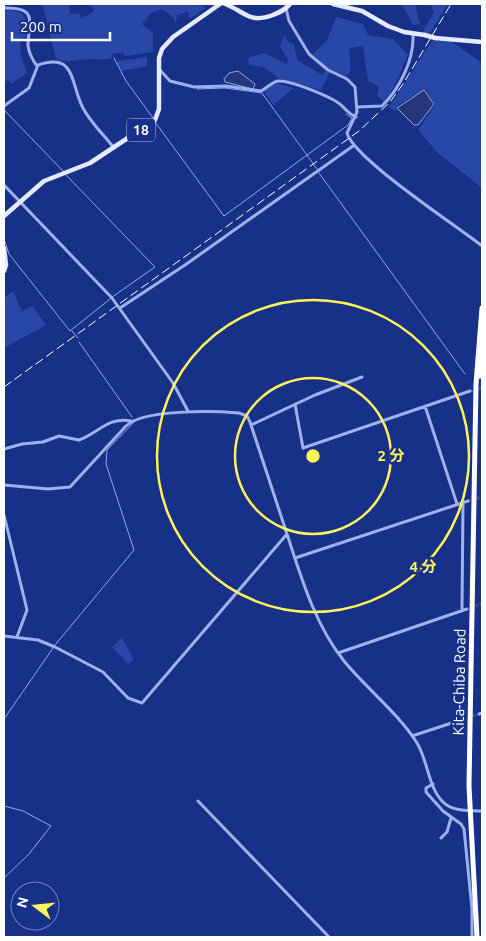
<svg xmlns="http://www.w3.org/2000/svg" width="486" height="941" font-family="Ubuntu,'Noto Sans JP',sans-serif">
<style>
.green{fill:#2947a7}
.water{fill:#25377a;stroke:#91a8f1}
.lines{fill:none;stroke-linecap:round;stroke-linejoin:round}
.stream{stroke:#91a8f1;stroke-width:1}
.minor-tunnel{stroke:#3a4f9a;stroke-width:3;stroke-dasharray:3 1.5;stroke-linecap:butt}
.minor{stroke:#9eb1ee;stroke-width:3}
.major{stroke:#e5eaff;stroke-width:4.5}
.highway{stroke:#fff;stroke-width:5}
.rail{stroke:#fff;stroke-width:1;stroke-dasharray:9 4;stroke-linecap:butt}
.major-bridge{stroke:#e5eaff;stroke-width:4.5}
.ring{fill:none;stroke:#fff45b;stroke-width:2.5}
.labels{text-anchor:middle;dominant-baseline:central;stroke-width:5;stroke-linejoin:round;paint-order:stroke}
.shield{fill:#173088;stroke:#b9c1db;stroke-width:1}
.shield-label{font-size:14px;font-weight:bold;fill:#fff}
.street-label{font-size:15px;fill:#fff;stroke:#173088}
.centre{fill:#fff45b;stroke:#173088;stroke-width:2.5}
.ring-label{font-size:15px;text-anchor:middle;font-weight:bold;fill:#fff45b;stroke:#173088;stroke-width:5;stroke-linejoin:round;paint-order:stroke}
</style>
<rect width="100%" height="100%" fill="#173088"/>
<!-- green -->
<path class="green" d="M40,4H69L70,14H80L81,19L94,11L90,4H201L205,8L190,19L188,11L177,15L176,23L173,17L162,9L151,13L142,24L153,33V52L125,56L123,53H113L112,58C104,60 99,59 92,59C78,59 70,64 56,59L43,6Z
M402,4H415L420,24L413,25Z
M431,4H448L430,33L424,32V29L434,13Z
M12,10L22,13L28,24L26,37L20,38L21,55L27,73L11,84L8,80L4,83V11Z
M336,17L363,24L368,35L393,39L408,55L394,87L384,102L377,95L379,87L368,81L363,46L349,48L351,71L346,76L331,70L321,90L280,79L264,67L249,65L248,58L264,53L287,64L288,59L280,47L284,35L288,42L294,44L297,60L322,75L328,68L313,54L327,40Z
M449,40L482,63V188L438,153L418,130L435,105L425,89L398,105L395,111L389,107L432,41Z
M147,57V66L122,71L117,63L119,61Z
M276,83L294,88L273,105L264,91Z
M13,291L22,311L32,306L46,325L4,348V298Z
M122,638L134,660L128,664L112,647Z"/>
<!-- water -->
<path class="water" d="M238,71L255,84L253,89L225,82L224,79L229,73Z
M424,90L434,104L418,125H414L397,108Z"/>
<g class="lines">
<!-- stream -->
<path class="stream" d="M114,58L126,81L153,118
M197,89L225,88L262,93L317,169
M4,110L64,172
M155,122L224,216L348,125L352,118L346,114
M319,173L465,374
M4,239L9,254L70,331L115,295L155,267L66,175
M72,331L78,338
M79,342L132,417
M55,645L134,550L106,464L107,450L134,422
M4,719L53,648
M4,806L23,811L51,826L28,855L4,878"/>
<!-- minor-tunnel -->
<path class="minor-tunnel" d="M470,391L482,388
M468,501L482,497
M471,608L482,604
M464,719L479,714"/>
<!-- minor -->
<path class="minor" d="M4,8C38,7 29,21 28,44C28,51 33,61 37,66
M286,8L289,21L309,54L328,70L347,79L355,87L357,112L347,133C354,159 457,226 482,246
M159,69L170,81L194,87L226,86L261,91C267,88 272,82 278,81C290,80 332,97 341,105C347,110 348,114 356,117
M4,106L29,88L38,65C77,52 70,84 83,108C90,122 104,135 114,148
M357,107L382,106C400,88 414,60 413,35
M4,185L112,298L173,383L188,411
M120,308L185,265L353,146
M295,404L303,448L470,391
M425,406L457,504
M251,425L315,395L362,377
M4,449L22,444L43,442L59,436L79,440C97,434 109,416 131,421
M4,485L48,489L70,487L126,426C143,409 214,411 239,413L247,416L250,422L287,534
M4,515L27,610L17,637
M295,558L468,501
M462,611L463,502
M4,636L38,640L55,647L103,672L128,698L142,703L287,534C301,577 315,625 344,661C367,689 398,713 417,743C428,761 428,787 443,802C453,812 469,810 482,811
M338,653L467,609
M479,714L482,713
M412,736L464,719
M433,784L426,788V792L443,811L461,824L464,829L472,909V937
M198,801L329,937
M441,838L447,832L451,818"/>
<!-- major -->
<path class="major" d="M225,4C246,12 249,24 273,15C280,12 285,10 290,4
M333,4L362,11L388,26L404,32L425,35
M435,38L482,42
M4,216L44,181L90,163L155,120L159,109V58L162,49L173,37L220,4
M4,248L6,265L4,271"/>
<!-- highway -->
<path class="highway" d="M480,376L482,351
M477,937L469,786L476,384L482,308"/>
<!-- rail -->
<path class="rail" d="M4,387L359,131L390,102L403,84L451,4
M482,937V877"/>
<!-- major-bridge -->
<path class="major-bridge" d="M425,35L435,38"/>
</g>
<!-- distance rings -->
<g class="ring">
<circle cx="313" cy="456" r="78"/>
<circle cx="313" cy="456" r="156"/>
</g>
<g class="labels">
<!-- shield labels -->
<rect class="shield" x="127" y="118.5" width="28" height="23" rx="4"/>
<g class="shield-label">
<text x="141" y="130">18</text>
</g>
<!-- street labels -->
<g class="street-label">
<text transform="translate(459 682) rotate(-89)">Kita-Chiba Road</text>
</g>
</g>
<circle cx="313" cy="456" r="8" class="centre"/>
<g class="ring-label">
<text x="391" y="461">2 分</text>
<text x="423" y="572">4 分</text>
</g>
<!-- border -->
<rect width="486" height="941" fill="none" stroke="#ffffff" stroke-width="10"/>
<!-- north arrow -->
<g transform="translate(35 906) rotate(286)"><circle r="24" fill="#173088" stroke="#7483b8"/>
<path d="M0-4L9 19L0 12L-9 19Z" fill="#fff45b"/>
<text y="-8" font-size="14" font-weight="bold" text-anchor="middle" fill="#ffffff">N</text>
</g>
<!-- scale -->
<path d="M12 32v8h98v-8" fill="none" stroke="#ffffff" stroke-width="2.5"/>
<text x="20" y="32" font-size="15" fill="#ffffff" stroke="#173088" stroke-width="4" paint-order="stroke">200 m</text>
</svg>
